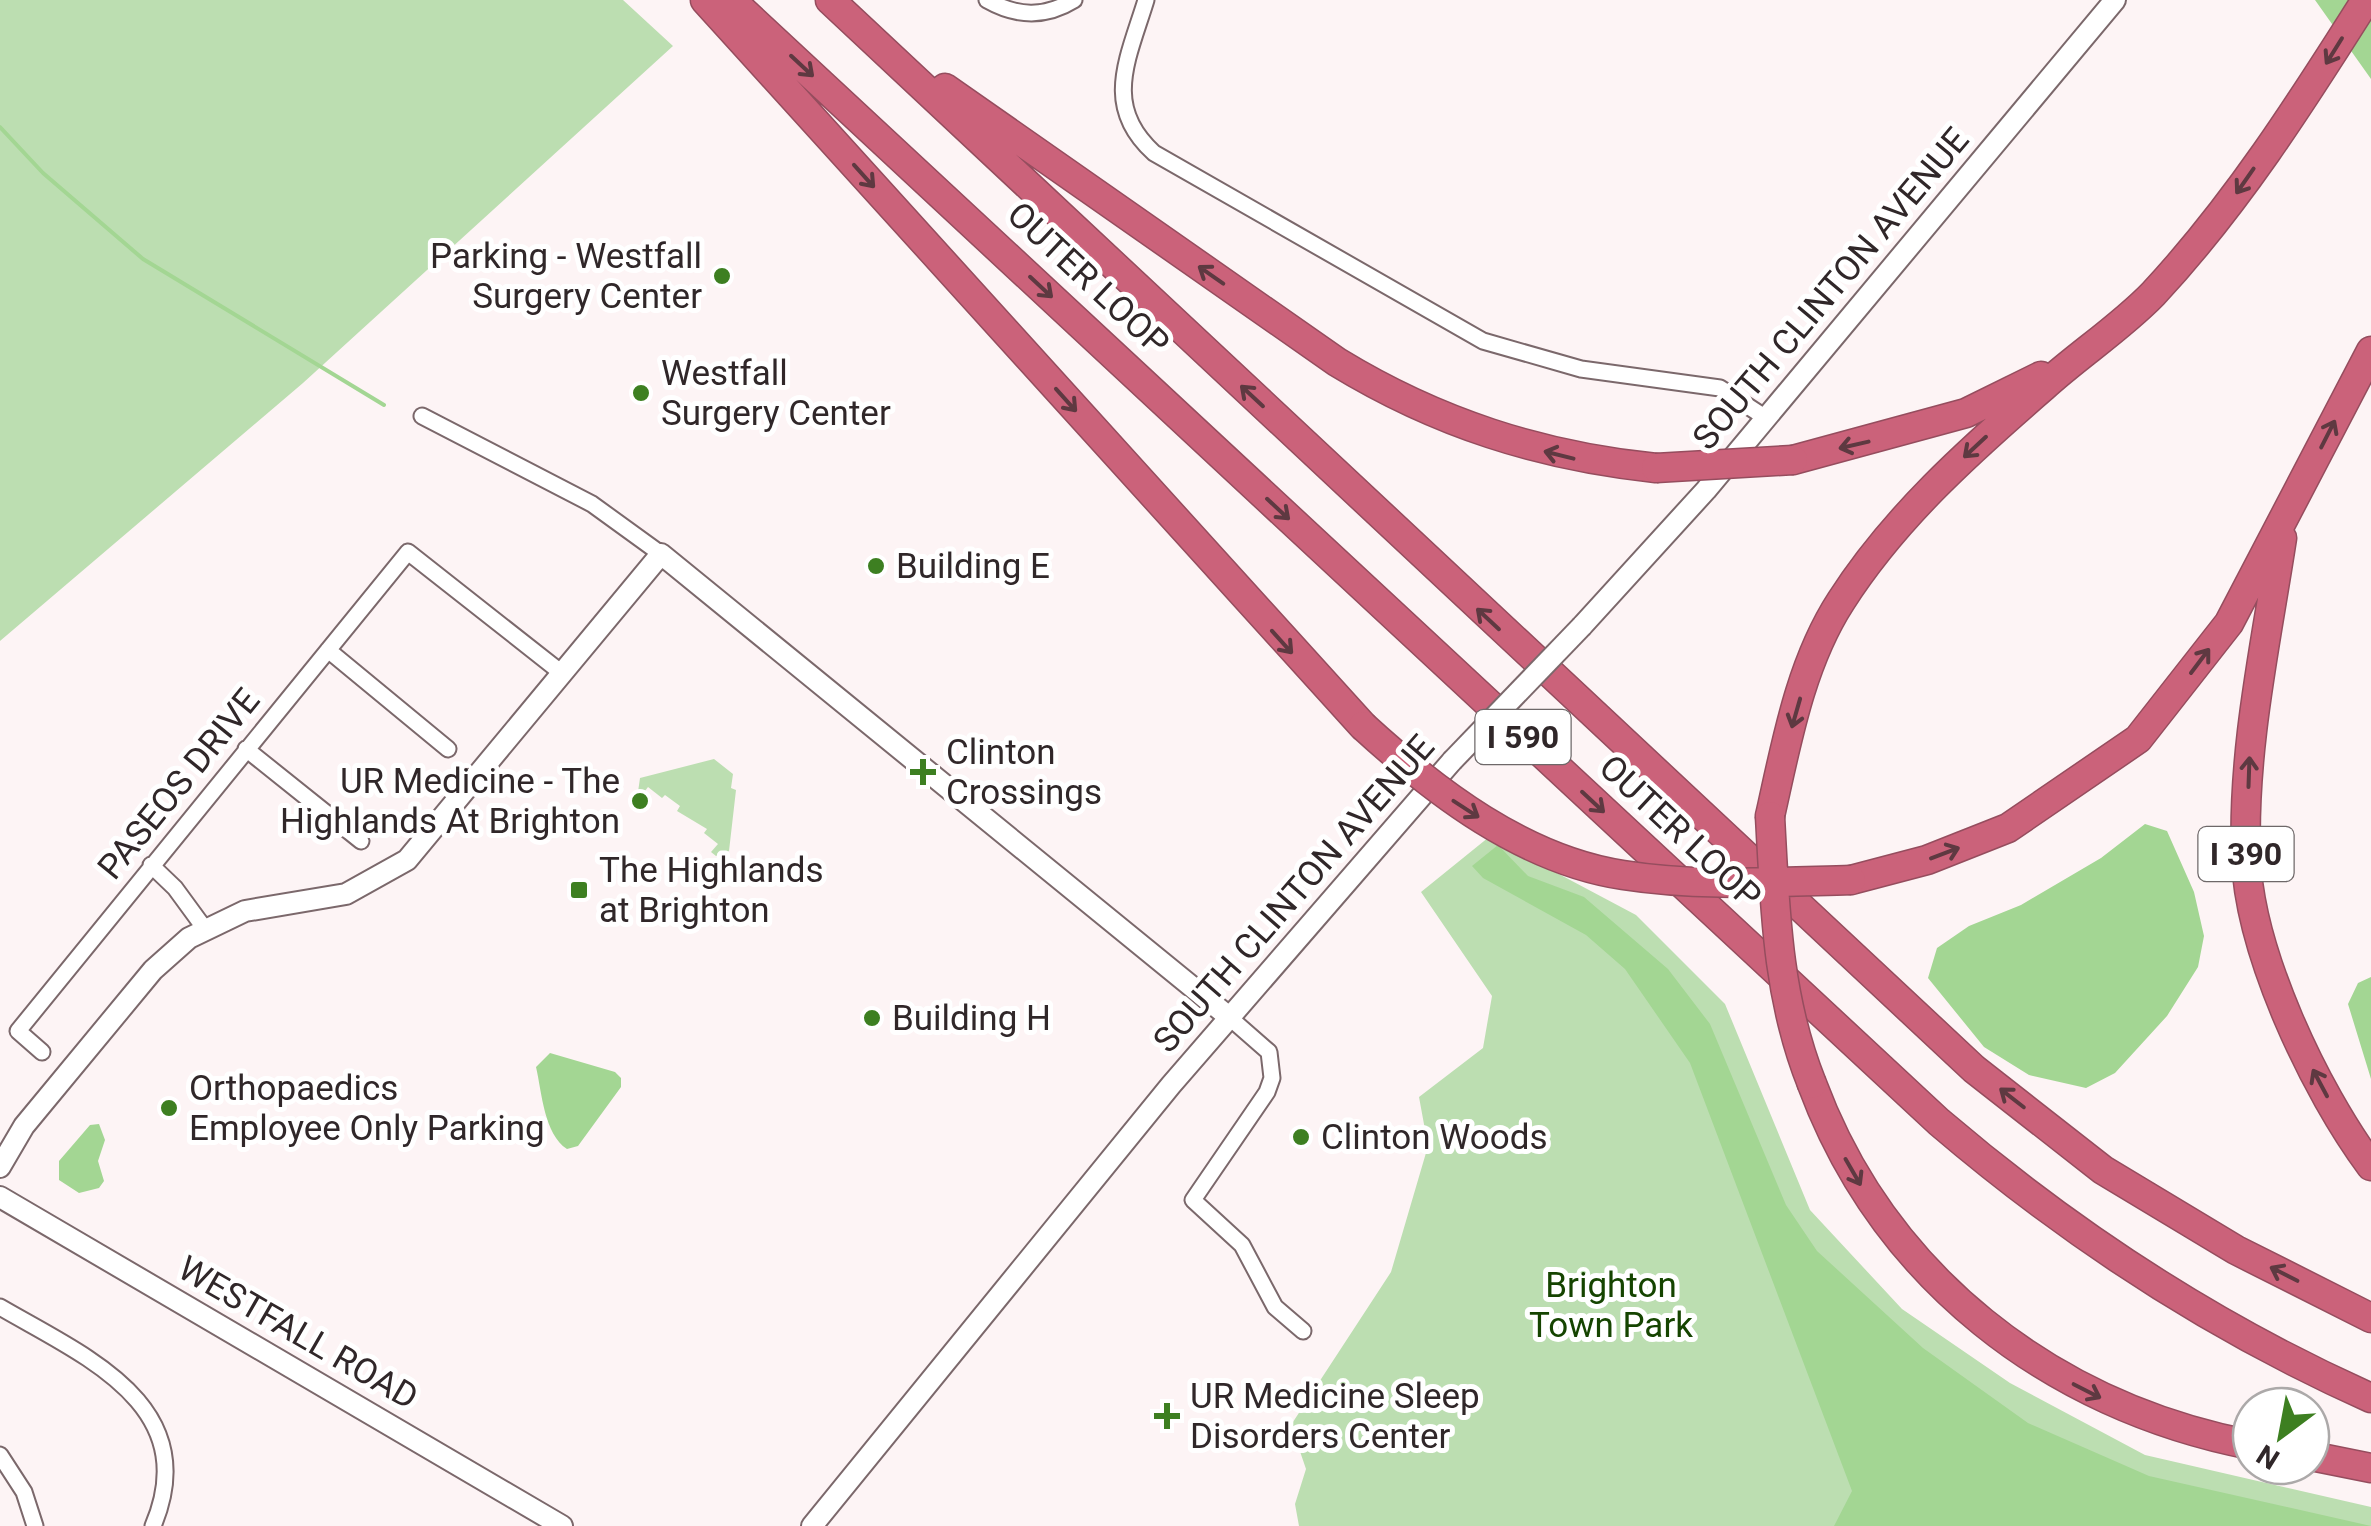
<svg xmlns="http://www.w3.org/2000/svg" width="2371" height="1526" font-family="Roboto,sans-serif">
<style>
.green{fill:#bcdeb1}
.water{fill:#a3d693}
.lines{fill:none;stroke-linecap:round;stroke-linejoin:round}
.stream{stroke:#a3d693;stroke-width:4}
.street-casing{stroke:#7b686b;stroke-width:19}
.secondary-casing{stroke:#7b686b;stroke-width:24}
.highway-casing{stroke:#954d5e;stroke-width:31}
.street{stroke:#fff;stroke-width:15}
.secondary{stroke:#fff;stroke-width:20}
.highway{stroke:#cb627a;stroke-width:28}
.secondary-bridge-casing{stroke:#7b686b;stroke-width:24;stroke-linecap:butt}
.highway-bridge-casing{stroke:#954d5e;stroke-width:31;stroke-linecap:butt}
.secondary-bridge{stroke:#fff;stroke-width:20}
.highway-bridge{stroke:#cb627a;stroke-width:28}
.oneway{stroke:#5e3941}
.poi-dot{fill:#3d7f21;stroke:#fff;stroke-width:4}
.labels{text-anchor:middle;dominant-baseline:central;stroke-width:10;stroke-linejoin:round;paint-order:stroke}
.shield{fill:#fff;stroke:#6e6869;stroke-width:2.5}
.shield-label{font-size:32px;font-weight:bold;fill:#302729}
.poi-label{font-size:35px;fill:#302729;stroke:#fff;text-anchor:start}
.street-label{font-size:35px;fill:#302729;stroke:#fff}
.park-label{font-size:35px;fill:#154400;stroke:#fff}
</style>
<rect width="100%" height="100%" fill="#fdf4f5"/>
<!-- green -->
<path class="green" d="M0,0H623L673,46L303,383L0,641Z
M714,759L733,774L731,788L736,790L729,851L716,856L711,852L718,844L704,833L707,829L677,811L680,806L665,795L662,798L648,787L642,795L638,792L640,778Z
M1489,837L1636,915L1725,1004L1810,1210L1902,1309L2010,1383L2145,1455L2371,1507V1526H1299L1295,1504L1306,1469L1291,1425L1391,1272L1428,1146L1419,1097L1483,1048L1492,996L1421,892Z"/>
<!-- water -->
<path class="water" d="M2315,0H2371V79Z
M2145,824L2167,831L2194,892L2204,936L2198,967L2167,1016L2115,1073L2086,1088L2029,1075L1984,1047L1928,978L1937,948L1969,926L2021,905L2101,858Z
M1498,845L1528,876L1584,897L1668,969L1710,1024L1786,1205L1817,1251L1923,1348L2028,1423L2149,1476L2371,1526H1834L1852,1491L1690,1063L1625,969L1586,935L1483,878L1472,866Z
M2371,977V1079L2348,1004L2358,983Z
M550,1053L615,1072L621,1078V1087L578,1146L567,1149C544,1134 542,1093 536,1067Z
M99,1124L105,1140L98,1161L104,1181L99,1188L79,1193L59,1180V1161L90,1125Z"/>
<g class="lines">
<!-- stream -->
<path class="stream" d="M0,127L43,173L143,259L384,405"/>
<defs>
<path id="street" d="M987,0C1017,17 1045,18 1074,0
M1146,0C1128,59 1102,106 1154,153L1483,341L1581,369L1720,388L1766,418
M422,416L592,504L661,554
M328,650L448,749
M246,749L361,841
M151,865L175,888L205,929
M1229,1017L1269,1052L1272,1078L1267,1092L1193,1200L1242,1245L1275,1307L1303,1331
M42,1052L18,1031L408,552L563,674
M0,1307C84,1356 204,1405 153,1526
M0,1455L24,1492L35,1526"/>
<path id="secondary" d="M1582,626L1706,490L2115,0
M0,1167L24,1126L153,970L189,938L245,911L346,894L407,860L661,554L1229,1017
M0,1197L562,1526
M812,1526L1171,1085L1452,761"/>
<path id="highway" d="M705,0L1363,726
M731,0L1939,1122C2069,1233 2214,1328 2371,1398
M830,0L1974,1069L2103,1170L2236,1250L2371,1318
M945,88L1337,362C1437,423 1540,456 1656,468
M1793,460L1966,413L2041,376
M2282,538C2266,643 2242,750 2246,857C2249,952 2315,1091 2371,1166
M1770,816C1786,745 1800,664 1841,601C1894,518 1969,451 2043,387C2078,355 2120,328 2153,294C2236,205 2301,103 2366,0
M1851,880L1927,860L2008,828L2138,739L2229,623L2371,351
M1812,1084C1884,1277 2050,1406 2251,1445
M2311,1456L2371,1468"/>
</defs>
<!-- street casing -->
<use href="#street" class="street-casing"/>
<!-- secondary casing -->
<use href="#secondary" class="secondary-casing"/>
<!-- highway casing -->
<use href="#highway" class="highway-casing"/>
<!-- street -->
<use href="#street" class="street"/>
<!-- secondary -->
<use href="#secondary" class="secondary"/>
<!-- highway -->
<use href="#highway" class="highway"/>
<defs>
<path id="secondary-bridge" d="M1452,761L1582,626"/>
<path id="highway-bridge" d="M1656,468L1793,460
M1363,726C1435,792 1524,860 1623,875C1699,887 1775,882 1851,880
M1770,816C1775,909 1777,997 1812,1084"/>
</defs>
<!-- secondary-bridge casing -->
<use href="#secondary-bridge" class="secondary-bridge-casing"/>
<!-- highway-bridge casing -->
<use href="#highway-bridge" class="highway-bridge-casing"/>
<!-- secondary-bridge -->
<use href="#secondary-bridge" class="secondary-bridge"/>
<!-- highway-bridge -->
<use href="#highway-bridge" class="highway-bridge"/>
</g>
<!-- one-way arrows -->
<defs><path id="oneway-shaft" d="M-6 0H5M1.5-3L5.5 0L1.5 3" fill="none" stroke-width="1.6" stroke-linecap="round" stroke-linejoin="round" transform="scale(2.5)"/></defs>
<g class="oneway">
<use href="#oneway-shaft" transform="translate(2334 51) rotate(122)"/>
<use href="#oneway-shaft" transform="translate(802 66) rotate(43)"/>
<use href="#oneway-shaft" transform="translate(864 176) rotate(48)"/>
<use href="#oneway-shaft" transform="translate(2245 181) rotate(125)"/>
<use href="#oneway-shaft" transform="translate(1211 275) rotate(-145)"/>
<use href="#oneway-shaft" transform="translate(1041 287) rotate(43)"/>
<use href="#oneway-shaft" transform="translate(1252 396) rotate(-137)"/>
<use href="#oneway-shaft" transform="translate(1066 400) rotate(48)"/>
<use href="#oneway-shaft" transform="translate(2328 434) rotate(-63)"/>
<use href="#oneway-shaft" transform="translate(1854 445) rotate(167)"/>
<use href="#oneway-shaft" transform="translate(1975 447) rotate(137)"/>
<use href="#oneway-shaft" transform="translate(1559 455) rotate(-166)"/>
<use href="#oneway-shaft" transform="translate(1278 509) rotate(43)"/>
<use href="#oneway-shaft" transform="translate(1488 619) rotate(-137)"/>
<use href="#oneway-shaft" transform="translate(1282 642) rotate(48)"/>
<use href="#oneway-shaft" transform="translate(2200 661) rotate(-53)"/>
<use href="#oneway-shaft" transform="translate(1796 713) rotate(106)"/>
<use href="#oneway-shaft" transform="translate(2249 772) rotate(-88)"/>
<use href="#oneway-shaft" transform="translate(1593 802) rotate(43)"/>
<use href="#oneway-shaft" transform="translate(1466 809) rotate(33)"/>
<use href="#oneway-shaft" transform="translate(1945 853) rotate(-21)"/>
<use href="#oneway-shaft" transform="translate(2320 1083) rotate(-118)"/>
<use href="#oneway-shaft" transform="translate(2012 1098) rotate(-142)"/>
<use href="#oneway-shaft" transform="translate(1853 1172) rotate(60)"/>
<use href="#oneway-shaft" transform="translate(2284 1274) rotate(-153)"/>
<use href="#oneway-shaft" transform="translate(2087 1391) rotate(27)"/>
</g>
<!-- markers -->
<g class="poi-dot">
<circle cx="722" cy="276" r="10"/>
<circle cx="641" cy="393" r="10"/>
<circle cx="876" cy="566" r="10"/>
<path d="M918 757h10v10h10v10h-10v10h-10v-10h-10v-10h10z"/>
<circle cx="640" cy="801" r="10"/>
<rect x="569" y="880" width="20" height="20" rx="5"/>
<circle cx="872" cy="1018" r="10"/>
<circle cx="169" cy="1108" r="10"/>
<circle cx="1301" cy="1137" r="10"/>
<path d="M1162 1401h10v10h10v10h-10v10h-10v-10h-10v-10h10z"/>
</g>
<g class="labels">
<!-- shield labels -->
<g class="shield">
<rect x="1475.5" y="710" width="95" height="54" rx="8"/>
<rect x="2198.5" y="827" width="95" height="54" rx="8"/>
</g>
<g class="shield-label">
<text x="1523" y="737">I 590</text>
<text x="2246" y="854">I 390</text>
</g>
<!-- poi labels -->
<g class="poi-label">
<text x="702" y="256" text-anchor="end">Parking - Westfall<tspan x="702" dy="40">Surgery Center</tspan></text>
<text x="661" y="373">Westfall<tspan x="661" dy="40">Surgery Center</tspan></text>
<text x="896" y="566">Building E</text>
<text x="946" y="752">Clinton<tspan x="946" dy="40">Crossings</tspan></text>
<text x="620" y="781" text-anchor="end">UR Medicine - The<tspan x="620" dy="40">Highlands At Brighton</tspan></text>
<text x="599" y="870">The Highlands<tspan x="599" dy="40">at Brighton</tspan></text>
<text x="892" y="1018">Building H</text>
<text x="189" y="1088">Orthopaedics<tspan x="189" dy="40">Employee Only Parking</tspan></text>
<text x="1321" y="1137">Clinton Woods</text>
<text x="1190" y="1396">UR Medicine Sleep<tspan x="1190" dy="40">Disorders Center</tspan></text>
</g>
<!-- street labels -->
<g class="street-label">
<text transform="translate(1088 279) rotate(43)">OUTER LOOP</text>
<text transform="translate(1831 289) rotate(-50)">SOUTH CLINTON AVENUE</text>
<text transform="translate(179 784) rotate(-51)">PASEOS DRIVE</text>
<text transform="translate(1680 832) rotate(43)">OUTER LOOP</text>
<text transform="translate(1294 894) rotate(-49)">SOUTH CLINTON AVENUE</text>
<text transform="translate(298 1333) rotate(30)">WESTFALL ROAD</text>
</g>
<!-- park labels -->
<g class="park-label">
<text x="1611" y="1285">Brighton<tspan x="1611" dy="40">Town Park</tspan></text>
</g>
</g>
<!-- north arrow -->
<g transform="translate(2281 1436) rotate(212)"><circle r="48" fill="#ffffff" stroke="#aca9a9" stroke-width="2.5"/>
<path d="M0-8L18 38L0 25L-18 38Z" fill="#3d7f21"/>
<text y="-15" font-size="28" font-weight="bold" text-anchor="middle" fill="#302729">N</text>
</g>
</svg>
